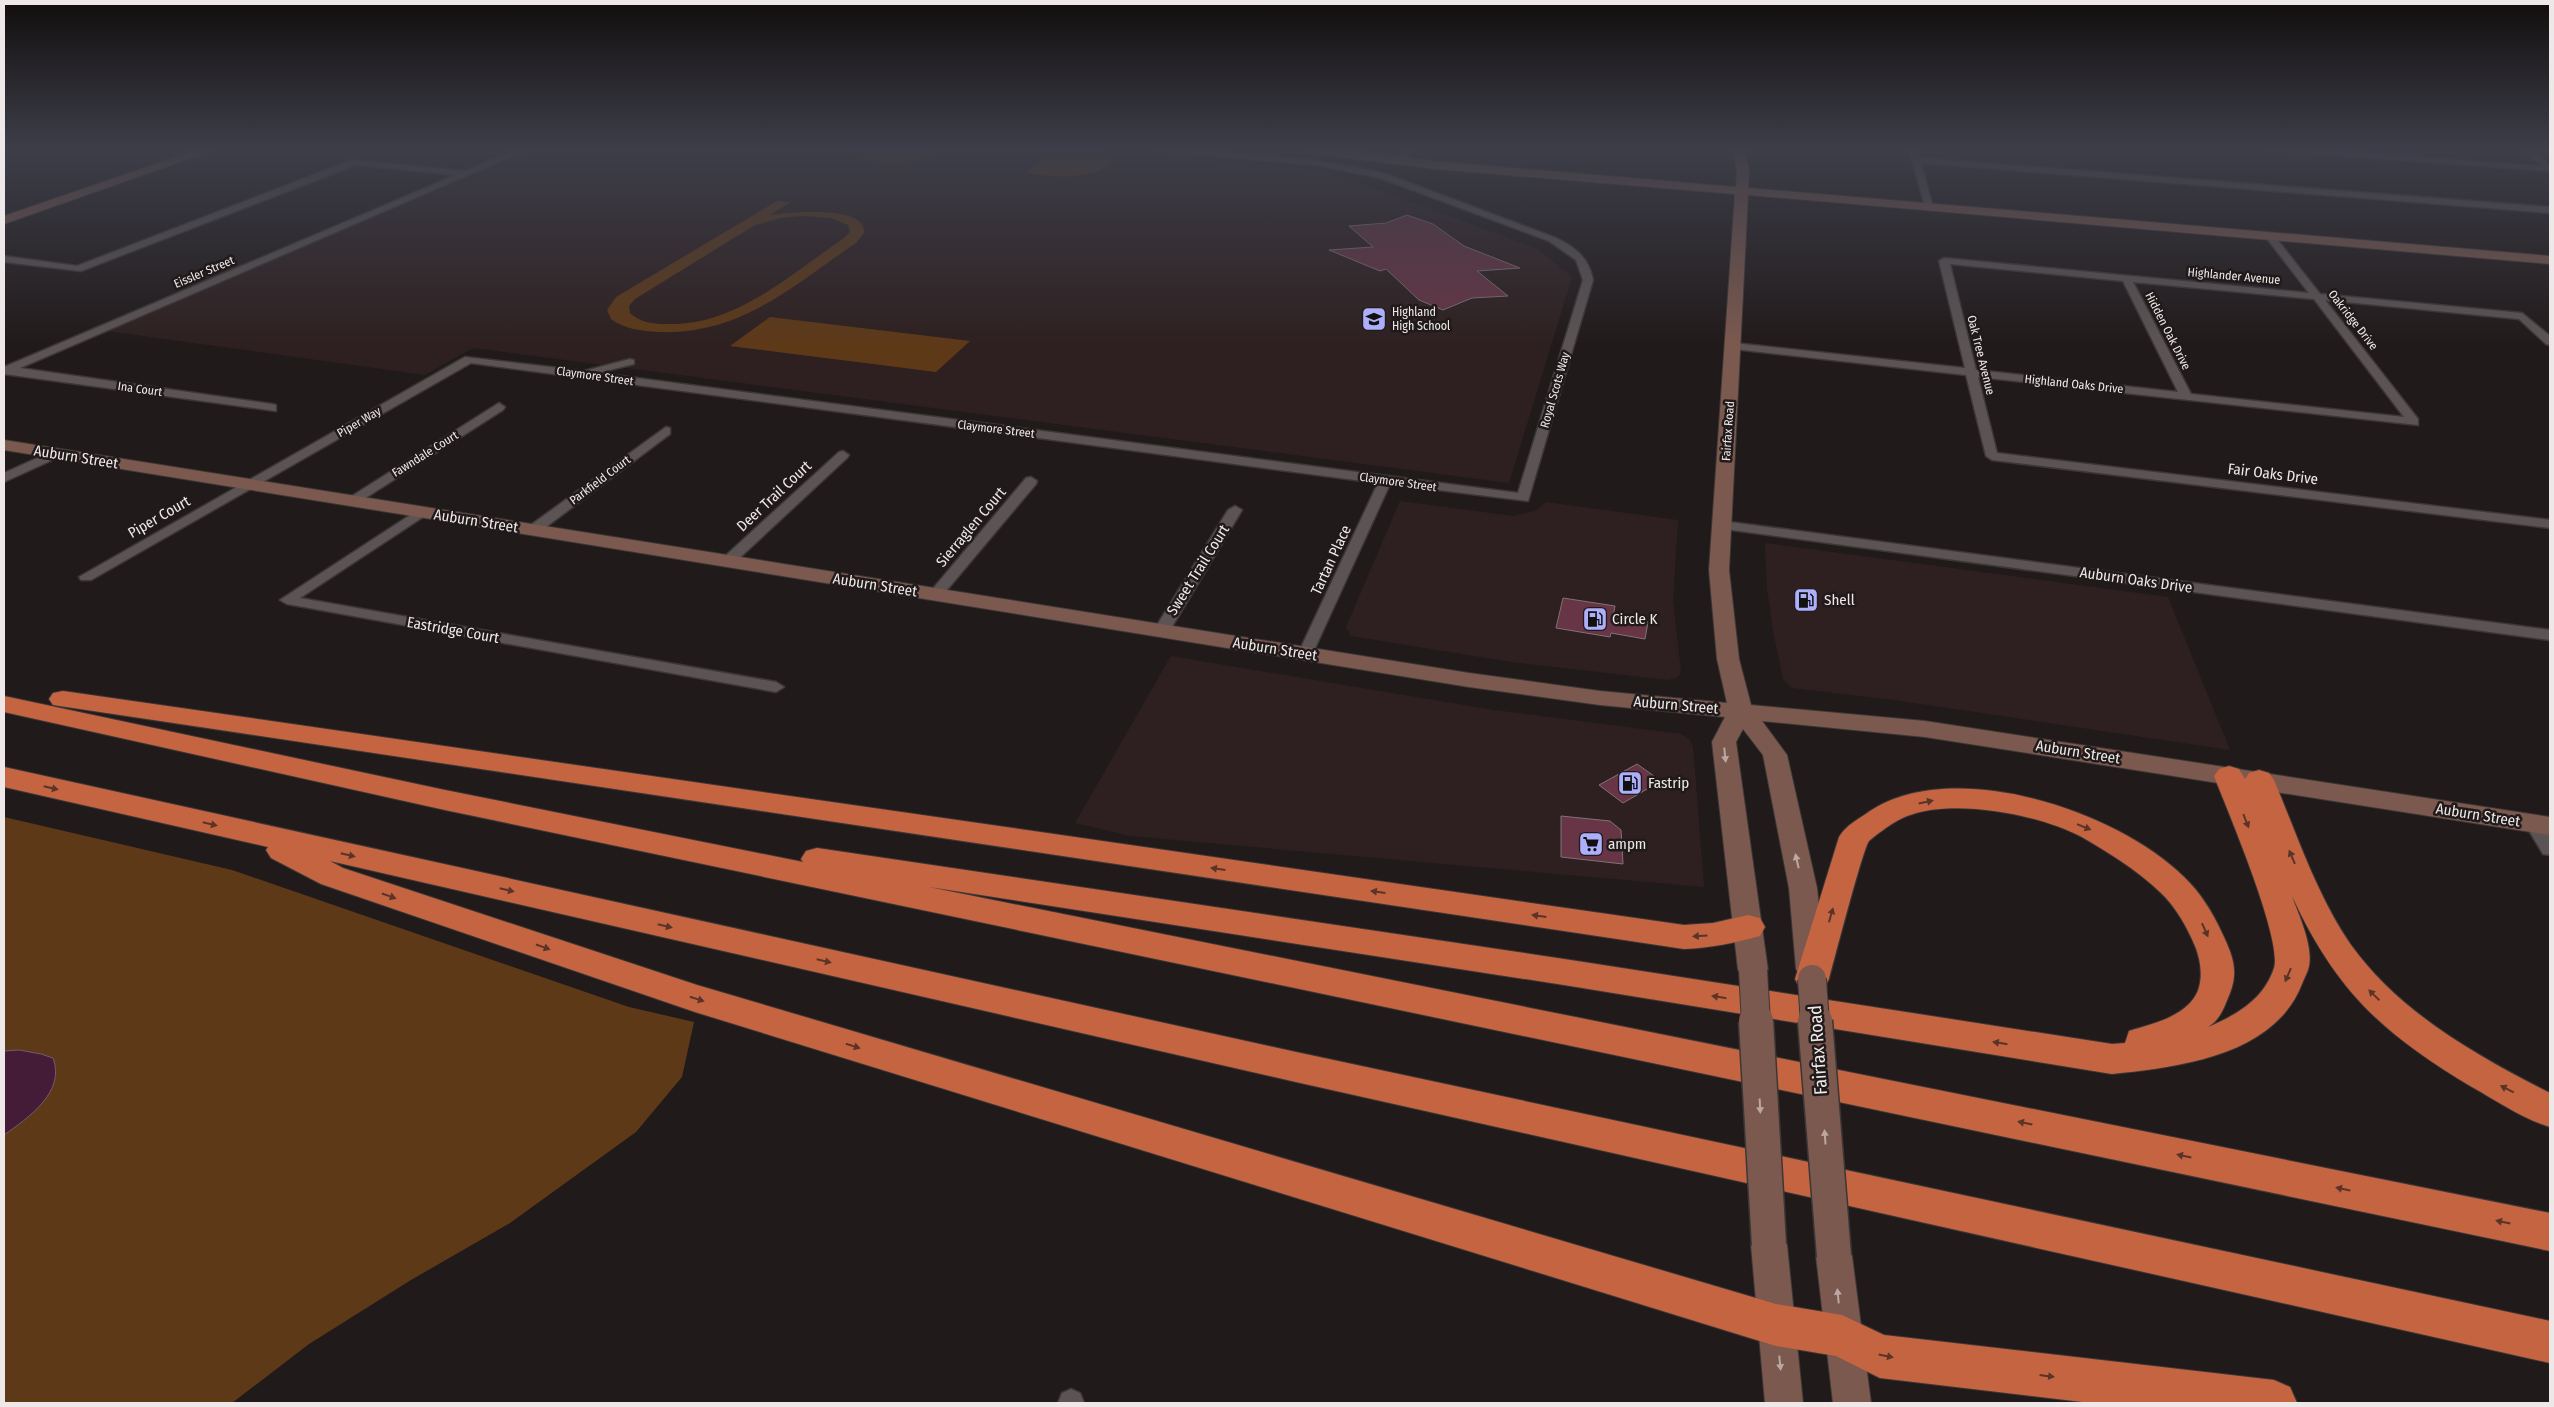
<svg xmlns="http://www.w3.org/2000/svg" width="2554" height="1407" font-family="'Fira Sans Condensed',sans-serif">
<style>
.built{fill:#2e2020}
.green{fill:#5e3918;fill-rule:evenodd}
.water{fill:#441c37;stroke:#77596c}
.building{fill:#673545;stroke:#7d7476}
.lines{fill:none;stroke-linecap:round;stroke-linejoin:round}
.street-casing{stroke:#3c3737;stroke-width:3}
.secondary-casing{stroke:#3c3737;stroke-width:2}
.highway-casing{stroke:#3c3737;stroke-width:2}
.street{fill:#5c5454;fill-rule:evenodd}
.secondary{fill:#7c594e;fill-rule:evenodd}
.highway{fill:#c56441;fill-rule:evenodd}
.secondary-bridge-far1-casing{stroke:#3c3737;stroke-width:30;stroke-linecap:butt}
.secondary-bridge-casing{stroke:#3c3737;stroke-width:37;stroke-linecap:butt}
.secondary-bridge-far1{stroke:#7c594e;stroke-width:28}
.secondary-bridge{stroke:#7c594e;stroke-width:34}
.oneway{fill:#bba8a3}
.oneway2{fill:#5a3428}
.labels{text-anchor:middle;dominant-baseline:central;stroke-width:5;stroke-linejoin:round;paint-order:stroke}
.far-street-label{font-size:12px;fill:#eee8e8;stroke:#211a1a}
.far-poi-label{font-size:12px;fill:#eee8e8;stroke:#211a1a;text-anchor:start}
.street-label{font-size:15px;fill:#eee8e8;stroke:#211a1a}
.poi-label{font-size:15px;fill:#eee8e8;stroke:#211a1a;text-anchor:start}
.near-street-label{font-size:18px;fill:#eee8e8;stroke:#211a1a}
</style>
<rect width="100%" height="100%" fill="#211a1a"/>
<!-- built -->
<path class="built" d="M533,149H1081L1325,170L1538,249L1572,277L1509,483L473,348L425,375L107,331Z
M1400,501L1513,516L1535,511L1546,502L1678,520L1673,600L1681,671L1678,677L1668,680L1511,662L1351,636L1346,627Z
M1765,543L2168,597L2230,750L1894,700L1792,688L1783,679L1773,631L1767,588Z
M1171,656L1494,710L1681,734L1689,739L1693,746L1704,887L1130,836L1075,823Z"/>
<!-- green -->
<path class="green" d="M874,149H942C923,166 881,166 857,158Z
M1051,152L1110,158L1111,162C1096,180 1048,178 1027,172Z
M777,201L791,202L770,215C787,213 867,204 864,233L856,243C791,287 741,335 658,332C642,331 624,329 611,319L607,310L616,297ZM803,216L831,218L848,225L850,232L844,238C790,275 734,327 665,324C653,324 639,322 630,313L629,306L635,299L755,225L781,218Z
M770,317L970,341L936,372L730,346Z
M4,817L232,870L629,1007L694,1022L682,1077L636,1132L510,1223L411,1280L309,1344L232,1403H4Z"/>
<!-- water -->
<path class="water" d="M19,1050L41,1054L53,1058C66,1092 28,1118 4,1135V1051Z"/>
<!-- building -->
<path class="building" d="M1407,215L1433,224L1464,246L1520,268L1477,271L1508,296L1472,298L1443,310L1419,300L1386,269L1380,271L1329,250L1373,247L1349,226L1386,223Z
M1563,598L1615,606L1613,616L1648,622L1645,639L1611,633L1610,637L1556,628Z
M1637,764L1661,781L1623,803L1599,785Z
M1561,816L1610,821L1621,830L1623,864L1561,857Z"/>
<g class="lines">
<defs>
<path id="street" d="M518,149H529L20,368L272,404L276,405V411L4,374V367L456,175L356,165L81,271L4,262V256L77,266L352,160L465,171Z
M1153,149H1186L1316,161L1354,167L1386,174L1556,238C1575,247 1589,258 1593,280L1528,501L1390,484L1311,657L1306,659L1298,654L1378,483L471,363L91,580H81L79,577L465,357L584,371L630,359L634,360V364L598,373L1518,493L1583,280L1576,260L1549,241L1380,178L1316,165L1157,151Z
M1405,149H1413L1403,164H1397L1396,162Z
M1909,149H1917L1919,158L2550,207V213L1921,163L1933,207L1929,210L1925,207Z
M2269,149H2308L2542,166L2520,149H2550V153L2533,152L2550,164V171L2273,151Z
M2270,233L2273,234L2320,294L2522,313L2550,336V345L2546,344L2519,319L2325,300L2418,419V425L1978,377L1997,453L2550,520V528L1992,460L1986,456L1966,375L1734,349L1729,346L1734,343L1965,368L1939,261L1944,258L2309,293L2265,236ZM1950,264L2123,281L2178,392L1976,370ZM2133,282L2314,299L2404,417L2191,394Z
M499,403L505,407L503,410L356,504H346L344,501Z
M666,427L670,428V434L538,533H528L526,530L528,527Z
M55,450L59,451L61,454L59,457L4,482V473Z
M843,451L849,455L847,458L733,564H723L721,561L723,558L839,452Z
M1031,477L1037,481L1036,484L941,597H931L929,594L931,591L1026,478Z
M1235,506L1242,510L1170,630L1167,633H1157L1154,630L1228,510Z
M421,508L428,512L426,515L300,598L776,682L784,687L776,692L287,604L280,600Z
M1722,521L2550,630V640L1717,528L1715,525Z
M2534,818L2540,820L2550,835V855L2543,854L2525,824L2528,820Z
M1071,1389L1080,1393L1084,1403H1058L1062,1393Z"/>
<path id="secondary" d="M199,149H217L4,224V216Z
M1303,149H1338L1434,161L1736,187L1737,171L1732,149H1744L1749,171L1748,188L2550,256V264L1748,195L1729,570L1739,659L1751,705L1925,721L2550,817V835L1925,737L1762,721L1787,755L1817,888L1826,969L1821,977L1811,980L1801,977L1796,969L1789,888L1763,755L1743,729L1736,742L1768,970L1763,978L1753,981L1743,978L1738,970L1712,742L1725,717L1600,705L1469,687L4,450V440L1469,673L1600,691L1727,703L1717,659L1709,570L1735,194L1434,169L1309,153Z
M1769,1229L1782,1233L1787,1245L1803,1403H1765L1751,1245L1756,1233Z
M1834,1239L1847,1244L1852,1256L1871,1403H1833L1816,1256L1821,1244Z"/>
<path id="highway" d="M63,691L1684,925L1713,923L1748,915L1760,918L1765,927L1760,936C1735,943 1710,948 1684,949L53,705L49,699L53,693Z
M4,696L445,790L803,862L801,859L806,851L817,848L1564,959L2112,1044L2125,1043L2129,1031C2151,1024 2173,1020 2190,1003C2205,988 2202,963 2195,946C2187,927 2176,907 2160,892C2137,870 2108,852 2080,836C2037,814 1953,798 1907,816C1896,820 1878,833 1869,841C1863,848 1834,961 1829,979L1824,988L1812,992L1800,988L1795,979L1839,837C1846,825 1859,819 1870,811C1954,756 2118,811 2184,877C2200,892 2213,913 2222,933C2232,954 2239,970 2230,993C2224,1007 2221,1019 2208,1027C2237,1015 2264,999 2274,968C2283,940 2227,809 2214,776L2219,769L2229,766L2239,769L2245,779L2249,773L2259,770L2269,773L2274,780C2297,835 2317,896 2351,945C2400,1013 2477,1056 2550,1093V1127C2523,1119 2497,1101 2472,1087C2383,1034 2336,991 2292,896C2299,916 2313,945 2309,966C2308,972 2304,978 2302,984C2274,1056 2179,1067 2112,1074L1564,985L929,887L2550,1213V1251L445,810L4,712Z
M4,767L1296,1052L2550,1321V1363L1296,1082L330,861L343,868L697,985L1776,1304L1842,1315L1884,1335L2274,1380L2290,1387L2297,1403H2091L1880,1378L1836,1356L1776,1346L695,1012L321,884L271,858L266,850L268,847L4,787Z"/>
</defs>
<!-- street casing -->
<use href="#street" class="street-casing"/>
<!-- secondary casing -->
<use href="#secondary" class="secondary-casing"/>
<!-- highway casing -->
<use href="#highway" class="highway-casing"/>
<!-- street -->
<use href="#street" class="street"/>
<!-- secondary -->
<use href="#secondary" class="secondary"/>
<!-- highway -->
<use href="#highway" class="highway"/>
<defs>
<path id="secondary-bridge-far1" d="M1753,970L1756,1023
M1812,979L1815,1023"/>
<path id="secondary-bridge" d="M1756,1021L1769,1245
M1815,1021L1834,1256"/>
</defs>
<!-- secondary-bridge-far1 casing -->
<use href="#secondary-bridge-far1" class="secondary-bridge-far1-casing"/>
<!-- secondary-bridge casing -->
<use href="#secondary-bridge" class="secondary-bridge-casing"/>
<!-- secondary-bridge-far1 -->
<use href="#secondary-bridge-far1" class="secondary-bridge-far1"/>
<!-- secondary-bridge -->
<use href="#secondary-bridge" class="secondary-bridge"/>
</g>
<!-- one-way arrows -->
<defs><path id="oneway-solid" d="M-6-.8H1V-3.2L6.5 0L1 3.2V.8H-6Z" transform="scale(1.25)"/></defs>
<g class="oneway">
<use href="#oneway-solid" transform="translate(1725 755) rotate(84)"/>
<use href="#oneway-solid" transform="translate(1797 861) rotate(-103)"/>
<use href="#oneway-solid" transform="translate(1760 1106) rotate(87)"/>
<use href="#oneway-solid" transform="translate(1825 1137) rotate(-94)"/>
<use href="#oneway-solid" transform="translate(1838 1296) rotate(-96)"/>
<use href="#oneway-solid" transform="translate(1780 1363) rotate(84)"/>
</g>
<g class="oneway2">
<use href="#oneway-solid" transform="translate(51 788) rotate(13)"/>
<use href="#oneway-solid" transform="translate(1926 802) rotate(-12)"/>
<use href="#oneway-solid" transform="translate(2246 821) rotate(69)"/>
<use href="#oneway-solid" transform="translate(210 824) rotate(13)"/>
<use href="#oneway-solid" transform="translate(2084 827) rotate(22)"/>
<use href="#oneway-solid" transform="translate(348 855) rotate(13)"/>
<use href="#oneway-solid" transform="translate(2292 857) rotate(-113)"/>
<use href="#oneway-solid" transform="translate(1218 869) rotate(-172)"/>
<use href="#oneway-solid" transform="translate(507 890) rotate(13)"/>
<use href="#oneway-solid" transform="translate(1378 892) rotate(-172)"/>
<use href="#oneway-solid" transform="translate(389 896) rotate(19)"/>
<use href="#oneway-solid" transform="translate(1831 915) rotate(-74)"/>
<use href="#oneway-solid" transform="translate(1539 916) rotate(-172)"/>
<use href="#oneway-solid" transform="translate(665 926) rotate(13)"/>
<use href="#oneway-solid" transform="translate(2205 930) rotate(66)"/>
<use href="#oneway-solid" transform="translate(1700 936) rotate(176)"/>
<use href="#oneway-solid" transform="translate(543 947) rotate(19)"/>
<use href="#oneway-solid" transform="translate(824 961) rotate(13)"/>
<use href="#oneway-solid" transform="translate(2288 975) rotate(113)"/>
<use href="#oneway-solid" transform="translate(2374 995) rotate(-136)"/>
<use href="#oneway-solid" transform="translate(1719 997) rotate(-171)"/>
<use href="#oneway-solid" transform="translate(697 999) rotate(17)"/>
<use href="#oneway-solid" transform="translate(2000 1043) rotate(-171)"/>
<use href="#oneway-solid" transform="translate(853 1046) rotate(17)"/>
<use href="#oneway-solid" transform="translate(2507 1089) rotate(-153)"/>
<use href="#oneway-solid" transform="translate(2025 1123) rotate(-168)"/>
<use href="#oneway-solid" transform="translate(2184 1156) rotate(-168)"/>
<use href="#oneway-solid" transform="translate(2343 1189) rotate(-168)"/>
<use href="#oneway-solid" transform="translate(2503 1222) rotate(-168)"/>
<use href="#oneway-solid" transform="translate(1886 1356) rotate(11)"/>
<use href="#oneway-solid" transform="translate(2047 1376) rotate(7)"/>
</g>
<!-- sky -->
<linearGradient id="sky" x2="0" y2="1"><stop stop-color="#120e0e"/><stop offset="0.43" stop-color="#3d3e49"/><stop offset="1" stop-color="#3d3e49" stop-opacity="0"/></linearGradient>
<rect width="2554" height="346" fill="url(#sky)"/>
<!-- icons -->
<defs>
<symbol id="school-square" viewBox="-11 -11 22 22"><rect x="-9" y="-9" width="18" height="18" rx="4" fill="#adaffb" stroke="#211a1a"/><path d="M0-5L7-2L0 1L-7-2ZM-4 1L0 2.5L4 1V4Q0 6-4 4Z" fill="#111"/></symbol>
<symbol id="fuel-square" viewBox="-11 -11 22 22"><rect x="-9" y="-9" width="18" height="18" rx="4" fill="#adaffb" stroke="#211a1a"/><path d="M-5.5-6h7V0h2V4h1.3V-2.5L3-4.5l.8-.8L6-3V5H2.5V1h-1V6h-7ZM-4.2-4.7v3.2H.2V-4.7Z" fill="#111"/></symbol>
<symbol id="supermarket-square" viewBox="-11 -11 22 22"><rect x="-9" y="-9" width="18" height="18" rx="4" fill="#adaffb" stroke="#211a1a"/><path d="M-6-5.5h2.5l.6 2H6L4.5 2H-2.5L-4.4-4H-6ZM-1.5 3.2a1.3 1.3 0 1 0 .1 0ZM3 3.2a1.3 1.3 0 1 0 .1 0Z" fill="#111"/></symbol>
</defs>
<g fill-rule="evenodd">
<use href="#school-square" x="1360" y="305" width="28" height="28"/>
<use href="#fuel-square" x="1792" y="586" width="28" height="28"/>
<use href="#fuel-square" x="1581" y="605" width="28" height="28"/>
<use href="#fuel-square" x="1616" y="769" width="28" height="28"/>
<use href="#supermarket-square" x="1577" y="830" width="28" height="28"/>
</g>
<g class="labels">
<!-- far-street labels -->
<g class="far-street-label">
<text transform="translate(204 272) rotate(-23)">Eissler Street</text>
<text transform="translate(2234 276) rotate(5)">Highlander Avenue</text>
<text transform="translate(2353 320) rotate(52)">Oakridge Drive</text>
<text transform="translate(2168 331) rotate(63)">Hidden Oak Drive</text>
<text transform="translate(1981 355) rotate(76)">Oak Tree Avenue</text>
<text transform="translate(595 376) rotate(8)">Claymore Street</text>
<text transform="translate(2074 384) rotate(6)">Highland Oaks Drive</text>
<text transform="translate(140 389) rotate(8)">Ina Court</text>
<text transform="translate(1555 390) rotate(-74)">Royal Scots Way</text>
<text transform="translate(359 422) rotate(-30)">Piper Way</text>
<text transform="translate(996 429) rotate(7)">Claymore Street</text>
<text transform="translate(1728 431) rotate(-86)">Fairfax Road</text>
<text transform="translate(425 454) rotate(-32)">Fawndale Court</text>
<text transform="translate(600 480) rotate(-37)">Parkfield Court</text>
<text transform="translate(1398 482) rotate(8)">Claymore Street</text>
</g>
<!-- far-poi labels -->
<g class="far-poi-label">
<text x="1392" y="312">Highland<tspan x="1392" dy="14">High School</tspan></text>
</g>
<!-- street labels -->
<g class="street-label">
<text transform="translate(76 457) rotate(9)">Auburn Street</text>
<text transform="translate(2273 474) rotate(7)">Fair Oaks Drive</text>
<text transform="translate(774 496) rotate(-43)">Deer Trail Court</text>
<text transform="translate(159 517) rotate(-30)">Piper Court</text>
<text transform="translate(476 521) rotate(9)">Auburn Street</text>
<text transform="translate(971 527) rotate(-50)">Sierraglen Court</text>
<text transform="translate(1331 560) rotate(-65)">Tartan Place</text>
<text transform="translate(1198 570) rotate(-58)">Sweet Trail Court</text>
<text transform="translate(2136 580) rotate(8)">Auburn Oaks Drive</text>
<text transform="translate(875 585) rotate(9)">Auburn Street</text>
<text transform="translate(453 630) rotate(10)">Eastridge Court</text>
<text transform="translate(1275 649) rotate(9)">Auburn Street</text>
<text transform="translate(1676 705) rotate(5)">Auburn Street</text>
<text transform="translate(2078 752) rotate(9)">Auburn Street</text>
<text transform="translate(2478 815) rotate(9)">Auburn Street</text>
</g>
<!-- poi labels -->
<g class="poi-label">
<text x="1824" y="600">Shell</text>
<text x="1612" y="619">Circle K</text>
<text x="1648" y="783">Fastrip</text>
<text x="1608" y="844">ampm</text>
</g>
<!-- near-street labels -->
<g class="near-street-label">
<text transform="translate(1818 1050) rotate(-94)">Fairfax Road</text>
</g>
</g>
<!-- border -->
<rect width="2554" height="1407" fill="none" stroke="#eee8e8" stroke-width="10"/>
</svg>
